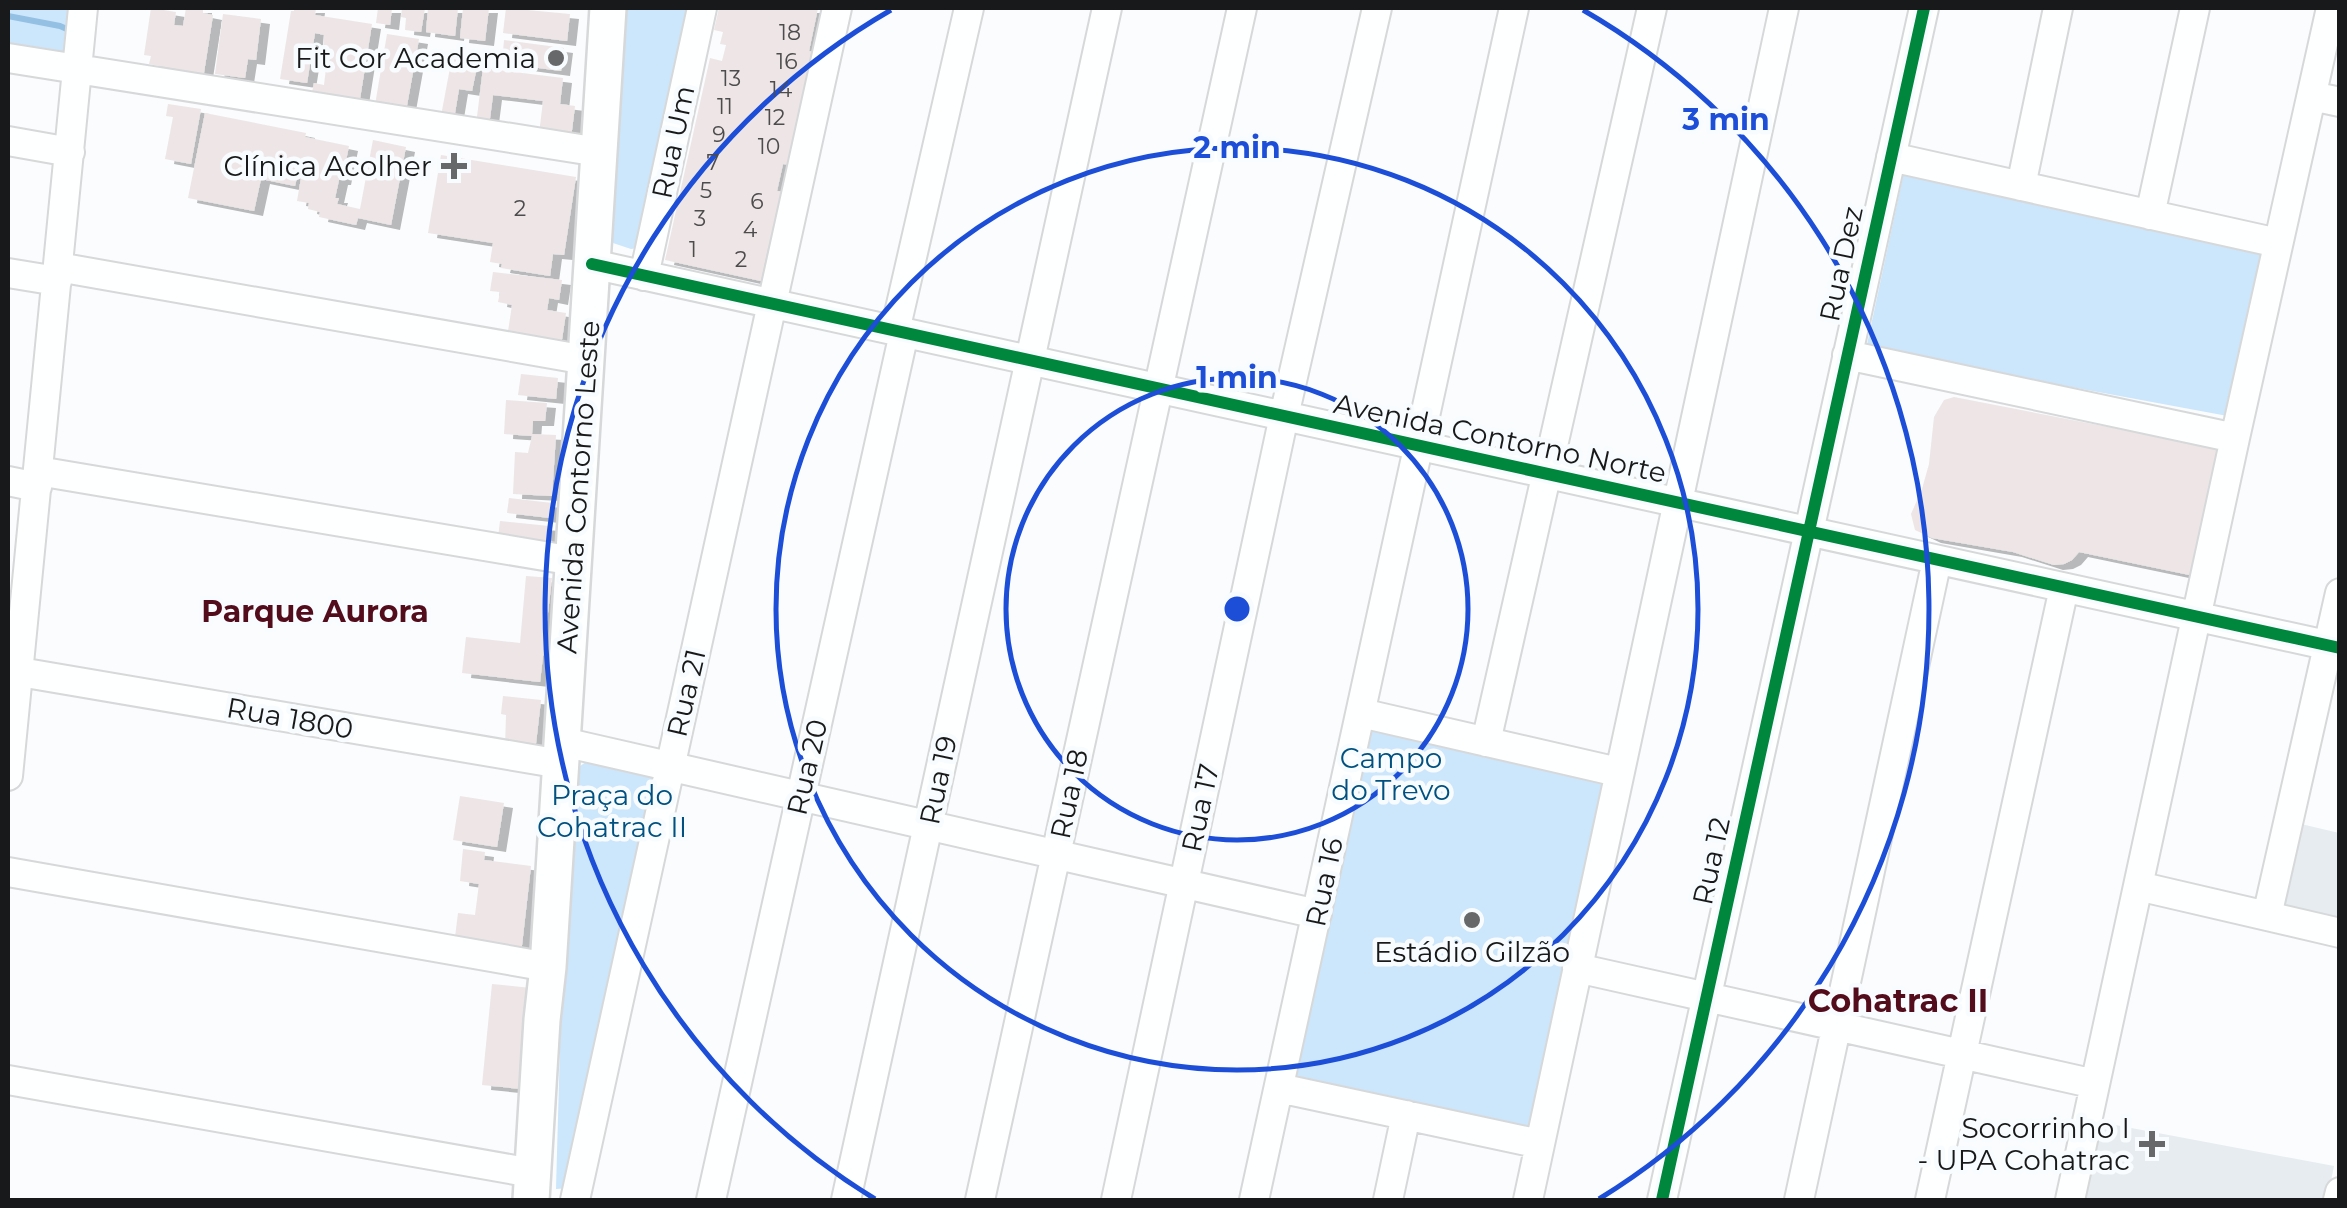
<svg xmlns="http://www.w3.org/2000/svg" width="2347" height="1208" font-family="Montserrat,sans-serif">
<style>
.built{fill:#e6ecef}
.green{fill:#cce6fb}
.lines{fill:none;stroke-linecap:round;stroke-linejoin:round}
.stream{stroke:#94c0e4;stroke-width:6}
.building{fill:#eee5e6;filter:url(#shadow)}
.minor-casing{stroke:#d7d8d9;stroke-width:32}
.major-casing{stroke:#d7d8d9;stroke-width:40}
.minor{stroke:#feffff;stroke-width:28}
.major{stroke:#feffff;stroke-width:35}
.cycleway-casing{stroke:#f9fcfe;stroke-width:19}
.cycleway{stroke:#00873e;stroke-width:12}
.ring{fill:none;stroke:#1d4ed8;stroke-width:5}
.poi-dot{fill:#666869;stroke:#f9fcfe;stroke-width:4}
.labels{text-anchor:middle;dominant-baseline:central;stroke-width:9;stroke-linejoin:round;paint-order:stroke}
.number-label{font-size:22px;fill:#4d4c4d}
.poi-label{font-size:28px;fill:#17191a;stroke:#f9fcfe;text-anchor:end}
.street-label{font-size:28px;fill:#17191a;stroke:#f9fcfe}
.park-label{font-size:28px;fill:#005180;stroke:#f9fcfe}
.neighbourhood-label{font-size:30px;font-weight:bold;fill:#520c1b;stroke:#f9fcfe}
.quarter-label{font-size:32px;font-weight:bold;fill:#520c1b;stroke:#f9fcfe}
.centre{fill:#1d4ed8;stroke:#f9fcfe;stroke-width:5}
.ring-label{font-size:30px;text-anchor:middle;font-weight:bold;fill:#1d4ed8;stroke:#f9fcfe;stroke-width:9;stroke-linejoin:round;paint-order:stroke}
</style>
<defs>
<filter id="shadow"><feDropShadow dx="9" dy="5" stdDeviation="0" flood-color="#0004"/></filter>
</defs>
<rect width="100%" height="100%" fill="#fafcfd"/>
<!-- built -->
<path class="built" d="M2301,824L2339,833V917L2281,904Z
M2094,1121L2334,1166L2327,1200H2079Z"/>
<!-- green -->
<path class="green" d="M8,8H77L73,55L8,45Z
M617,8H692L638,248L631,249L610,242Z
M1905,167L2267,249L2233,417L1866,349Z
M1366,728L1608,783L1531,1138L1292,1080Z
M586,762L657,778L570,1188L556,1189L562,977L574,770Z"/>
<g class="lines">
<!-- stream -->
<path class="stream" d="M8,16L60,26L69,30"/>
</g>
<!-- building -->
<path class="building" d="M151,8L176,12L174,25L183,26L186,8H203V13L213,15L203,79L175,75L176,69L149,64L151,56L144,55Z
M294,8H316L315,15L372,24L359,105L311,97L314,83L324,85L326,68H322L324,35L315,33L307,83L280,79L291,11H294Z
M378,8H392L390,25L376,23Z
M402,8H425L421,32L405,30L406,18L401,17Z
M428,8H458L455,36L426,32Z
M463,8H489L485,41L460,38Z
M506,8L570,14L567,41L503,33Z
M719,8H818L809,51L816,53L791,165L783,164L777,191L785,192L773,249L768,248L761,281L665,260L710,58L722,61L726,45L720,44L723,32L714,30Z
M223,14L261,19L256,60L248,59L245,78L215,74Z
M387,34L419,39L406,111L375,105Z
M504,40L564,48L561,71L502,63Z
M453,52L479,57L472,91L459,89L454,119L441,116Z
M483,68L563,78L560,104L575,106L571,138L539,134L543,101L493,95L489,126L476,125Z
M168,104L201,109L191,164L165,159L173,117L166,116Z
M205,113L306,133L305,137L349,146L342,180H339L335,198H339L337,204L360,209L373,140L406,147L391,225L358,218L356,225L319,217L320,212L308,209L309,203L297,201L301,178L297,177L295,186L261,179L254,211L188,198Z
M441,155L576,177L564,255L553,254L550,276L501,268L502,264L490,262L493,243L428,233Z
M493,272L562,280L559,300L549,298L547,310L566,313L561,346L507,338L512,305L498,302L500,292L490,291Z
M521,374L558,378L556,399L518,395Z
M1954,397L2231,451L2204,578L2079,552L2072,560L2064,564L2054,565L2013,552L1932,538L1915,530L1911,514L1922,489L1929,464L1934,417L1944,400Z
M506,400L547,403L545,421H533L532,434L556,435L552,496L513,494L515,452L528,453L532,436L504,434Z
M509,498L552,503L550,518L507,513Z
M500,521L549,526L547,552L497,546Z
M526,576L552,578L540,682L462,673L466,637L520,643Z
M503,696L541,700L535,752L505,748L506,715L501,714Z
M460,796L504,803L497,847L453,840Z
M463,849L485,852L484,860L531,866L521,954L454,945L458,913L475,915L479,884L460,881Z
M492,984L531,988L521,1089L482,1085Z"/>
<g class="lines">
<defs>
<path id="minor" d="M8,58L599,152
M2312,96L2340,102
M8,141L70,152
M1891,157L2278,243
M2021,186L2058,8
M2150,215L2195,8
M592,264L2340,648
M58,267L586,360
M8,273L57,281
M644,276L702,8
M895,331L969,8
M1847,355L2235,438
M38,471L574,561
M8,481L37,487
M8,670L561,764
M1361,713L1618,772
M563,742L1317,914
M1486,742L1652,8
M8,776L83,8
M8,872L548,967
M2138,886L2340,933
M2267,916L2340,593
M1577,968L2095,1084
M8,1080L532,1173
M1279,1088L1540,1144
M575,1200L837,8
M711,1200L904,333
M846,1200L1107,8
M980,1200L1242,8
M1116,1200L1284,416L1377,8
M1254,1200L1514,8
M1388,1200L1406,1115
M1528,1200L1784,8
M1662,1200L1924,8
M1799,1200L1937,560
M1930,1200L2064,588
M2070,1200L2235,438L2331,8
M2338,1200L2340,1192"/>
<path id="major" d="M531,1200L542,1020L548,967L608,8"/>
</defs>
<!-- minor casing -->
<use href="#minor" class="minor-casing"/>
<!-- major casing -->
<use href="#major" class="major-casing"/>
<!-- minor -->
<use href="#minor" class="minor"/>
<!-- major -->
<use href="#major" class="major"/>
<defs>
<path id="cycleway" d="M592,264L2340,648
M1662,1200L1924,8"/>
</defs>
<!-- cycleway casing -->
<use href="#cycleway" class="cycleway-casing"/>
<!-- cycleway -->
<use href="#cycleway" class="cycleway"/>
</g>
<!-- distance rings -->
<g class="ring">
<circle cx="1237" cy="609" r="231"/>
<circle cx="1237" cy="609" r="461"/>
<path d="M875 1199A692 692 0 0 1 891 10M1583 10A692 692 0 0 1 1599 1199"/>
</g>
<!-- markers -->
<g class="poi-dot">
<circle cx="556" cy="58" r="10"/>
<path d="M449 151h10v10h10v10h-10v10h-10v-10h-10v-10h10z"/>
<circle cx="1472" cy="920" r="10"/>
<path d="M2147 1129h10v10h10v10h-10v10h-10v-10h-10v-10h10z"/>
</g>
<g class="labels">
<!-- number labels -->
<g class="number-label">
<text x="790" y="32">18</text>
<text x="787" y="61">16</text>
<text x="731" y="78">13</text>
<text x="781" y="89">14</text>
<text x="725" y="106">11</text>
<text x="775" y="117">12</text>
<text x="719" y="134">9</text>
<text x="769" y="146">10</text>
<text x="713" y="162">7</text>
<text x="706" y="190">5</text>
<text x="757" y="201">6</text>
<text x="520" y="208">2</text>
<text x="700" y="218">3</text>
<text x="750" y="229">4</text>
<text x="693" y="249">1</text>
<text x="741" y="259">2</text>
</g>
<!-- poi labels -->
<g class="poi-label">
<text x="536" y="58">Fit Cor Academia</text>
<text x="432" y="166">Clínica Acolher</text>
<text x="1472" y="952" text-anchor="middle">Estádio Gilzão</text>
<text x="2130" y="1128">Socorrinho I<tspan x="2130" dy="32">- UPA Cohatrac</tspan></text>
</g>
<!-- street labels -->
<g class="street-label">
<text transform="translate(673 142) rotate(-78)">Rua Um</text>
<text transform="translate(1841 264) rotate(-78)">Rua Dez</text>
<text transform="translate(1500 438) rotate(12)">Avenida Contorno Norte</text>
<text transform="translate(578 487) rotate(-86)">Avenida Contorno Leste</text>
<text transform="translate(686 693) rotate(-77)">Rua 21</text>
<text transform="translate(290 718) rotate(10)">Rua 1800</text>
<text transform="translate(807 767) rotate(-77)">Rua 20</text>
<text transform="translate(938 780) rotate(-78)">Rua 19</text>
<text transform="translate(1069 794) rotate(-78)">Rua 18</text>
<text transform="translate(1200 808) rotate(-78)">Rua 17</text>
<text transform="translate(1711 861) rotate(-78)">Rua 12</text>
<text transform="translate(1324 882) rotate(-78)">Rua 16</text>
</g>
<!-- park labels -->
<g class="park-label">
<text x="1391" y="758">Campo<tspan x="1391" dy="32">do Trevo</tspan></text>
<text x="612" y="795">Praça do<tspan x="612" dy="32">Cohatrac II</tspan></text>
</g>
<!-- neighbourhood labels -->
<g class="neighbourhood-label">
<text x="315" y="611">Parque Aurora</text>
</g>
<!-- quarter labels -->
<g class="quarter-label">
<text x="1898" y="1000">Cohatrac II</text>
</g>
</g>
<circle cx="1237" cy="609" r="15" class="centre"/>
<g class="ring-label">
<text x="1726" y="130">3 min</text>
<text x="1237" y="158">2 min</text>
<text x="1237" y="388">1 min</text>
</g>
<!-- border -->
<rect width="2347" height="1208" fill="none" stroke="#17191a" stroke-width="20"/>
</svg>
